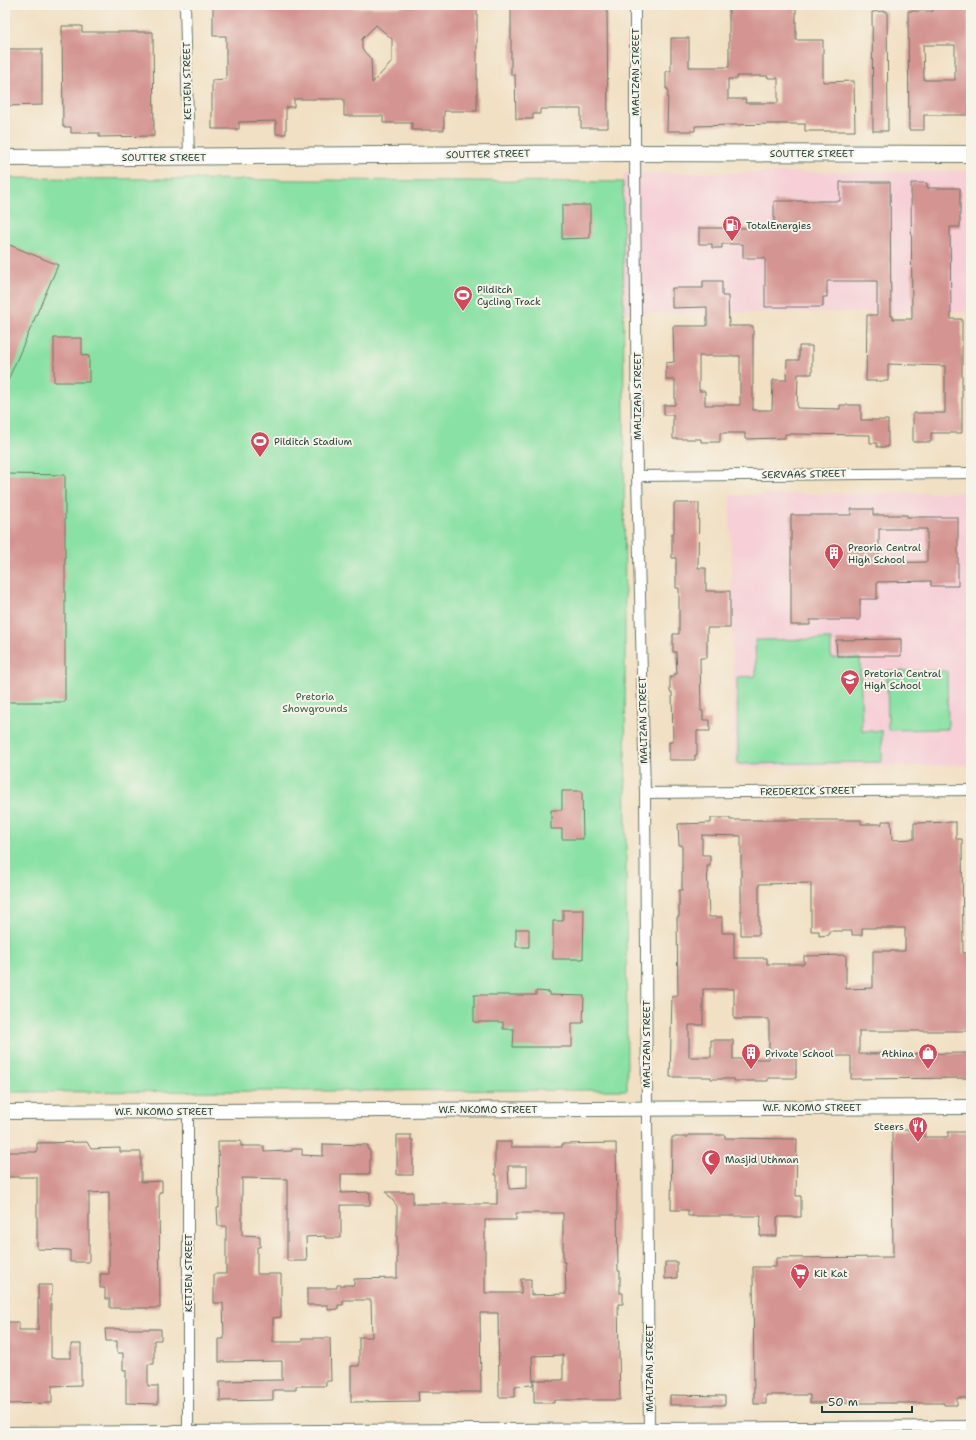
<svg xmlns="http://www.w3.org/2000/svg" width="976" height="1440" font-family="'Shantell Sans',sans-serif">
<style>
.built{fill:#f6cfd7}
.green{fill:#8ae1a5;stroke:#548f6c}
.building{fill:#d49491;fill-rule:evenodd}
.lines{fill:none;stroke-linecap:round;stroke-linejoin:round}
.street-casing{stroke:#687666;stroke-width:12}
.secondary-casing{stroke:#687666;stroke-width:16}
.primary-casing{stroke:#687666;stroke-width:18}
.street{stroke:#fff;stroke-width:10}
.secondary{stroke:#fff;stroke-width:14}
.primary{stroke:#fff;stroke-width:16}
.labels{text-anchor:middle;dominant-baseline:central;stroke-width:4;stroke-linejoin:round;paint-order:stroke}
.street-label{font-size:10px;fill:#1f3d34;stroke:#f7f3e8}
.poi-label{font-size:10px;fill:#1f3d34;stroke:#f7f3e8;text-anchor:start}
.park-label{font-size:10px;fill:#345e4b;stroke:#f7f3e8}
</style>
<rect width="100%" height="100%" fill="#f7f3e8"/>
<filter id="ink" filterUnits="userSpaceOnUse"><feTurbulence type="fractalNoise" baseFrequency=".025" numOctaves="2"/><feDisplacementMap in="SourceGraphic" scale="8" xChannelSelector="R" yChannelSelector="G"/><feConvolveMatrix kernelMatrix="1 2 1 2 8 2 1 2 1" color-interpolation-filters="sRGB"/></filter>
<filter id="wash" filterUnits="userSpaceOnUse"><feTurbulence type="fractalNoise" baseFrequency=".012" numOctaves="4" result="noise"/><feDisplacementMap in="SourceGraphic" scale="16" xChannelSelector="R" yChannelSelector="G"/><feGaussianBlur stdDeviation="0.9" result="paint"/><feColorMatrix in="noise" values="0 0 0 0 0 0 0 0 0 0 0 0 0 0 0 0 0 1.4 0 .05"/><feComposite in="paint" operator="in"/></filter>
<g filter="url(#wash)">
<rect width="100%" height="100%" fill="#f1e0c3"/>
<!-- built -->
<path class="built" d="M971,171V312L624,313L623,173Z
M971,492V628H966L968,765L734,768L730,495Z"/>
<!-- green -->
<path class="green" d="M5,178L623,182L627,1090L5,1092Z
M831,639V658H860L862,731H882V762L738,764L737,677L756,676L755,640Z
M887,671H947L948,729L888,730Z"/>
<g id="blocks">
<!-- building -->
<path class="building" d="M213,5H273V7H334V8L413,7L412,5H477V111H444V130H412V123H383V116H344V99H294V107H286V134H276V121L239,122V129H212V80L226,79V36H213ZM376,25L392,39V62L372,83L371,59L362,49V39Z
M511,5H607L608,128H581V109H540V114H533V119H516L515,75H511Z
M729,5H796V40H823V82L854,81L855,131H805V124H770L695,126V131H667L668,89H666V71H671V38H689V67H729ZM737,76H768V78H778V103H745L746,99H728V79H737Z
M933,5H968L969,115H924V130H909L908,11H933ZM923,45H955V80H924Z
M887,11L888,131H873L872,12Z
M62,26H82V32H153L154,136L99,137V133H71V127H63Z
M5,49H42V105L5,106Z
M840,182H890L891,316H893V319H912L911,183H927V188H960V227H950L951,319H962V433H931V442H913V413H945V366L888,364V381H866L867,315H877V281H827V297H823V307H765V258H743V244H722V248H712V244H699V228H774V201H840Z
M562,205H590V238L562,239Z
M5,243L58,265L5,387Z
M703,281H722V296H728L729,326H753V410H772L773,380H786L787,360H799V346H812V374H798L797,408L840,409V405H861V420H888V447H877V443H870V435L793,434H785V438L745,439V433H720V442H701V439H673V415H664V405H675V380H666V363L674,362L673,326H707V307L672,308V288H703ZM699,356H740V405H705V391H699Z
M54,338H82V355L89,356V382H54Z
M5,474L65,475V702H5Z
M674,503H699L698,568H706V591H730V628H707V658H700L701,711H703V720H710V731H697V755H695V760H669V742H673L672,692H670V677H674V674H677L676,652H673V634H679V588H676V558H672V534H674Z
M851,509H873V515H907V517H958V586H931V581L877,582V599H860V620H810V625H791V515H851ZM879,529H927V562L879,563Z
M901,639V656H837L836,640Z
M562,791H582L583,839H562V829H551V810H562Z
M711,818H730V820H861V824H882V821H891L892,840L914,839V823L956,822V839H962L963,953H971V1031H859V1054L971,1053V1078L851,1079V1056H796V1078H768V1081H734V1079H711V1077H670L672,996H678L677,917H679V890H682V845H679L678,824L711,823ZM702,835L741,836V935H759V884L811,883V931H819V936L829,935V931H852V935H862V928H905V951H873V988L846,989V955L804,956V964H767V958H734V933H722V917H709L707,866H710V855H702ZM703,989H734V1019H769V1059H733V1040H711V1057H689V1025H703Z
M563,910H584L583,959H553V921H563Z
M516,929H529V947H516Z
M536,991L549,992V995L584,996L583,1023H572V1047H513L514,1029H503V1022H474V995H536Z
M892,1130H924V1137H948V1132H971V1398H957V1405H944V1403H810V1395H766V1404H754L753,1267H776V1258L893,1257Z
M397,1135H411V1140H413V1175H397Z
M688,1135H725V1138L797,1139L796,1196H801V1217H777V1236H760L761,1216H688V1210H671L672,1137H688Z
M218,1141H241V1146H264V1152L292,1151V1149H302V1155L323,1156V1144L368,1145V1150H370V1174H341V1193L370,1192V1205H341V1238H325V1236L306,1237L307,1261H287V1179L242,1178V1235L260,1236V1247H257V1274H281V1317L273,1318V1342H302V1338H330L331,1381H326V1386H296V1390H273V1400L220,1401V1381L282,1380V1361L219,1362V1339H224L223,1303H214V1274H226V1226H218L217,1208H219Z
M87,1142L91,1149L120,1148V1152H141V1182L162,1181V1192H159L160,1308H110V1299H105V1288H100V1274H109V1192L89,1193V1262H70V1250L37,1249V1177H5V1152H37V1143Z
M495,1142H511V1147H562V1144L616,1143L618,1271H620V1293H623V1304H618L620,1400H554V1403H534V1380H563V1355L532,1356L533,1385L515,1386V1397H499L498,1313H480L481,1392H418L419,1401L351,1402V1366H359V1337H372L371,1300H343V1305H338V1309L328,1310V1305H307V1288H337V1285H354V1279L397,1278V1206L386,1192H413V1204H497V1175H495ZM508,1166H527V1188L509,1189ZM516,1213H563V1262H565L566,1294L531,1295V1279H521V1293H485V1220H516Z
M665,1262H677V1278L665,1279Z
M38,1285H52V1295H51V1358H71V1344H81V1385L52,1386V1403L5,1404V1322H19V1330H38Z
M105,1329H161V1340H154V1364H148V1386H158V1404L126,1403V1370H123V1353H117V1341H106Z
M670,1395L725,1396V1405H670Z"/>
</g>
</g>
<g filter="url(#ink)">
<use href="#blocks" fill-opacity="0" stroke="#687666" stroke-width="1"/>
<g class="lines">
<defs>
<path id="street" d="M185,5L189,157
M635,5V153L637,476L645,793L649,1435
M637,476L971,473
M645,793L971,790
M5,1432L971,1426
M188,1435V1111"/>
<path id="secondary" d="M5,1112L971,1107"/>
<path id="primary" d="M5,158L635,153L971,154"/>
</defs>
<!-- street casing -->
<use href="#street" class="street-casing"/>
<!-- secondary casing -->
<use href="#secondary" class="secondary-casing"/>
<!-- primary casing -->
<use href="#primary" class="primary-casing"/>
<!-- street -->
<use href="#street" class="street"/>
<!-- secondary -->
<use href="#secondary" class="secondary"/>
<!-- primary -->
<use href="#primary" class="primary"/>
</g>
</g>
<!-- icons -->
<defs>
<symbol id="fuel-pin" viewBox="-11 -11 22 30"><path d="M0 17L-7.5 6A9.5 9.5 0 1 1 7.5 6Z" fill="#d1495b" stroke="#f7f3e8"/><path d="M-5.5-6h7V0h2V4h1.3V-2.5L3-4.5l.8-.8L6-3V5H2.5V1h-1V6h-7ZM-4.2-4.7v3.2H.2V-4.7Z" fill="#fff"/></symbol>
<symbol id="stadium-pin" viewBox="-11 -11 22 30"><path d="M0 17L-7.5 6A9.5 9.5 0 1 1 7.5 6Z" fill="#d1495b" stroke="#f7f3e8"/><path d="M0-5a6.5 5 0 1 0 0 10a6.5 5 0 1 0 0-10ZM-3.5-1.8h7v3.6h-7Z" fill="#fff"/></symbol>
<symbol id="building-pin" viewBox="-11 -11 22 30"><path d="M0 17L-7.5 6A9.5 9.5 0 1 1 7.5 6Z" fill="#d1495b" stroke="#f7f3e8"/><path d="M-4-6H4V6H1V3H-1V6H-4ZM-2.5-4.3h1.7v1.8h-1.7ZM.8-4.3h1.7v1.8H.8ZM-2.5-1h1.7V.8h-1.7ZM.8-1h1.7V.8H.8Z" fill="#fff"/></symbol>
<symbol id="school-pin" viewBox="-11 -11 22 30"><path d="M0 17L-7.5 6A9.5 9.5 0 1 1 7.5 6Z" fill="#d1495b" stroke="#f7f3e8"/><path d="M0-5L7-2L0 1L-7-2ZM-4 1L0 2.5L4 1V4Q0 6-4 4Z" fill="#fff"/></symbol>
<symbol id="shop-pin" viewBox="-11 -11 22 30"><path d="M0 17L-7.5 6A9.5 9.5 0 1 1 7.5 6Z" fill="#d1495b" stroke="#f7f3e8"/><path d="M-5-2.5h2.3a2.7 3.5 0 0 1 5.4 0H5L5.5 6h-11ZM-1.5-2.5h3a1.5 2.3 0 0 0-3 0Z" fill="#fff"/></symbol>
<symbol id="restaurant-pin" viewBox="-11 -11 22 30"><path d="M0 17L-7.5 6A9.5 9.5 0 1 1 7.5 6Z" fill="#d1495b" stroke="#f7f3e8"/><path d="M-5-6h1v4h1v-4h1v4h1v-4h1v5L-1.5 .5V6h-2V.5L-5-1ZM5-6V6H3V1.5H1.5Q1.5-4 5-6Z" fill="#fff"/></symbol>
<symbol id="mosque-pin" viewBox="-11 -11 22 30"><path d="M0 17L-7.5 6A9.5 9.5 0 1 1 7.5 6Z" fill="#d1495b" stroke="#f7f3e8"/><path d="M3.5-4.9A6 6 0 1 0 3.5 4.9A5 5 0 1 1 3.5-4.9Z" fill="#fff"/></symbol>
<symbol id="supermarket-pin" viewBox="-11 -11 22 30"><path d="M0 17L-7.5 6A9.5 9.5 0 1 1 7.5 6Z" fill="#d1495b" stroke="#f7f3e8"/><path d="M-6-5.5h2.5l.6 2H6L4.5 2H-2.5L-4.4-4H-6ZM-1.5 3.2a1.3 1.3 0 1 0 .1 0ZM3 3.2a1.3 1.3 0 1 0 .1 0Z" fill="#fff"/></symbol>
</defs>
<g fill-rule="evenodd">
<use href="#fuel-pin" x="721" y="214" width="22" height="30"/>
<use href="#stadium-pin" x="452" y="284" width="22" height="30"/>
<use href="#stadium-pin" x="249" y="430" width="22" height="30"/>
<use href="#building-pin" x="823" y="542" width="22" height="30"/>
<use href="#school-pin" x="839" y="668" width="22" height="30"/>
<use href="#building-pin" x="740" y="1042" width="22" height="30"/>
<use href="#shop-pin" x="917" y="1042" width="22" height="30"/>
<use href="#restaurant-pin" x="907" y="1115" width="22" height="30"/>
<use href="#mosque-pin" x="700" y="1148" width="22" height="30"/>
<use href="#supermarket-pin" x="789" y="1262" width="22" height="30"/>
</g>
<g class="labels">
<!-- street labels -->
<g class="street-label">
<text transform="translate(635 72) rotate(-90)">MALTZAN STREET</text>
<text transform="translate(187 81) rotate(-91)">KETJEN STREET</text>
<text x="812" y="153">SOUTTER STREET</text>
<text transform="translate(488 154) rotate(-1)">SOUTTER STREET</text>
<text x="164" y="157">SOUTTER STREET</text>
<text transform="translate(637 396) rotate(-90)">MALTZAN STREET</text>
<text transform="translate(804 474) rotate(-1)">SERVAAS STREET</text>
<text transform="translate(643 720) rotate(-91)">MALTZAN STREET</text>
<text transform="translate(808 791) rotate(-1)">FREDERICK STREET</text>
<text transform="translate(646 1044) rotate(-90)">MALTZAN STREET</text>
<text x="812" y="1107">W.F. NKOMO STREET</text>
<text x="488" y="1109">W.F. NKOMO STREET</text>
<text x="164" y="1111">W.F. NKOMO STREET</text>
<text transform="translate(188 1273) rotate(-90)">KETJEN STREET</text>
<text transform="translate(649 1368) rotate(-90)">MALTZAN STREET</text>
</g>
<!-- poi labels -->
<g class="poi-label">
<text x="746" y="225">TotalEnergies</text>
<text x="477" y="289">Pilditch<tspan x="477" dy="12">Cycling Track</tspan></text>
<text x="274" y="441">Pilditch Stadium</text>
<text x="848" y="547">Preoria Central<tspan x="848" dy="12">High School</tspan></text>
<text x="864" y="673">Pretoria Central<tspan x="864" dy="12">High School</tspan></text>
<text x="765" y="1053">Private School</text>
<text x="914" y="1053" text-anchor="end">Athina</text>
<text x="904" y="1126" text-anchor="end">Steers</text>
<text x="725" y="1159">Masjid Uthman</text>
<text x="814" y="1273">Kit Kat</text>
</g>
<!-- park labels -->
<g class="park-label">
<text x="315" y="696">Pretoria<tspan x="315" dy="12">Showgrounds</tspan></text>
</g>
</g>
<!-- margin -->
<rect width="976" height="1440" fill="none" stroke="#f7f3e8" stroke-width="20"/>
<!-- scale -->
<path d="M822 1406v6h90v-6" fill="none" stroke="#1f3d34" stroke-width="2"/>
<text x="828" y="1406" font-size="12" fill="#1f3d34" stroke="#f7f3e8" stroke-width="3" paint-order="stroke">50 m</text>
</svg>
